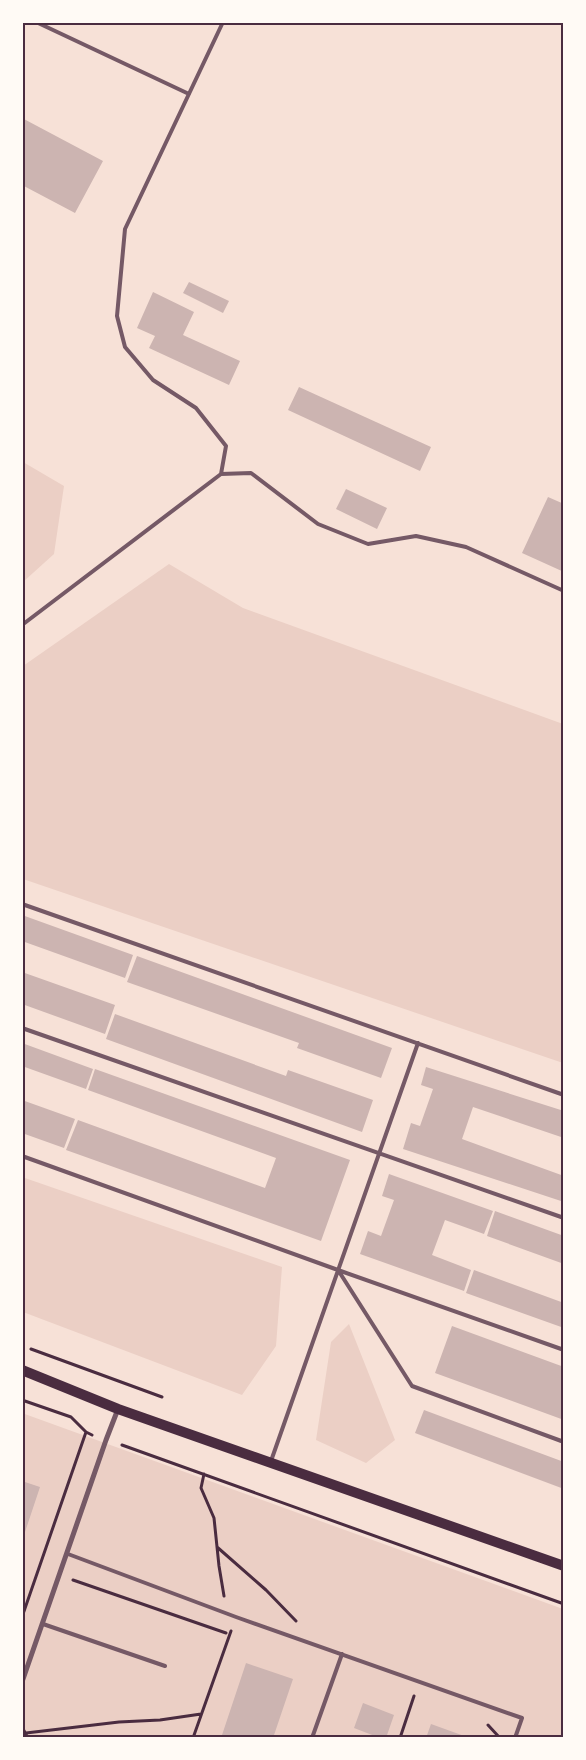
<svg xmlns="http://www.w3.org/2000/svg" width="586" height="1760" font-family="'Work Sans',sans-serif">
<style>
.green{fill:#ebcfc5}
.building{fill:#ccb4b1}
.lines{fill:none;stroke-linecap:round;stroke-linejoin:round}
.path{stroke:#4a2c40;stroke-width:3}
.service{stroke:#755966;stroke-width:4}
.minor{stroke:#755966;stroke-width:5}
.secondary{stroke:#4a2c40;stroke-width:10}
.neatline{fill:none;stroke:#4a2c40;stroke-width:2}
</style>
<rect width="100%" height="100%" fill="#f7e1d7"/>
<!-- green -->
<path class="green" d="M23,462L64,486L54,554L23,582Z
M169,564L243,608L563,724V1063L23,879V666Z
M22,1177L282,1267L276,1346L242,1395L23,1312Z
M349,1324L395,1440L366,1463L316,1440L331,1342Z
M22,1413L563,1609V1737H23Z"/>
<!-- building -->
<path class="building" d="M22,118L103,161L75,213L22,185Z
M189,282L229,301L223,313L183,293Z
M153,292L194,312L183,335L240,361L229,385L149,348L155,336L137,328Z
M299,387L431,447L420,471L288,410Z
M346,489L387,508L377,529L336,509Z
M548,497L564,504V572L522,553Z
M22,915L133,955L125,978L22,941Z
M137,956L392,1048L381,1078L297,1048L299,1043L127,982Z
M22,972L115,1005L105,1034L22,1004Z
M115,1014L286,1076L288,1070L373,1100L362,1132L106,1039Z
M22,1043L93,1069L86,1089L22,1066Z
M426,1067L564,1111V1138L473,1107L462,1139L564,1176V1202L403,1149L411,1123L420,1126L433,1089L421,1085Z
M95,1069L350,1160L321,1241L66,1150L78,1120L265,1188L276,1158L88,1090Z
M22,1100L75,1119L64,1148L22,1133Z
M389,1174L493,1211L484,1234L445,1220L432,1255L471,1270L464,1291L360,1254L368,1231L381,1236L394,1200L382,1196Z
M495,1211L564,1236V1264L487,1236Z
M474,1270L564,1303V1328L466,1293Z
M452,1326L564,1367V1420L435,1373Z
M424,1410L564,1462V1489L415,1433Z
M22,1481L40,1487L23,1538H22Z
M246,1663L293,1679L273,1738H221Z
M363,1703L394,1715L386,1738H380L354,1728Z
M431,1724L467,1737V1738H426Z"/>
<g class="lines">
<!-- path -->
<path class="path" d="M31,1349L162,1397
M22,1400L71,1417L86,1432L92,1435
M122,1445L564,1604
M204,1474L201,1488L214,1518L219,1566L224,1596
M217,1547L266,1590L296,1621
M73,1580L226,1633
M22,1617L86,1432
M488,1725L499,1737
M22,1727L28,1738
M26,1733L119,1722L160,1720L201,1714
M193,1738L231,1631
M400,1738L414,1696"/>
<!-- service -->
<path class="service" d="M36,22L189,94
M221,474L226,446L196,408L153,380L125,347L117,316L125,229L223,22
M22,625L221,474L251,473L318,524L368,544L416,536L466,547L564,591
M22,904L564,1095
M22,1028L564,1218
M22,1156L338,1270L412,1386L564,1442
M338,1270L564,1350
M271,1461L418,1043
M68,1554L236,1617L522,1718L515,1738
M43,1624L165,1666
M312,1738L342,1654"/>
<!-- minor -->
<path class="minor" d="M22,1682L106,1440L118,1409"/>
<!-- secondary -->
<path class="secondary" d="M22,1370L118,1409L564,1566"/>
</g>
<!-- border -->
<rect width="586" height="1760" fill="none" stroke="#fffaf5" stroke-width="48"/>
<rect x="24" y="24" width="538" height="1712" class="neatline"/>
</svg>
